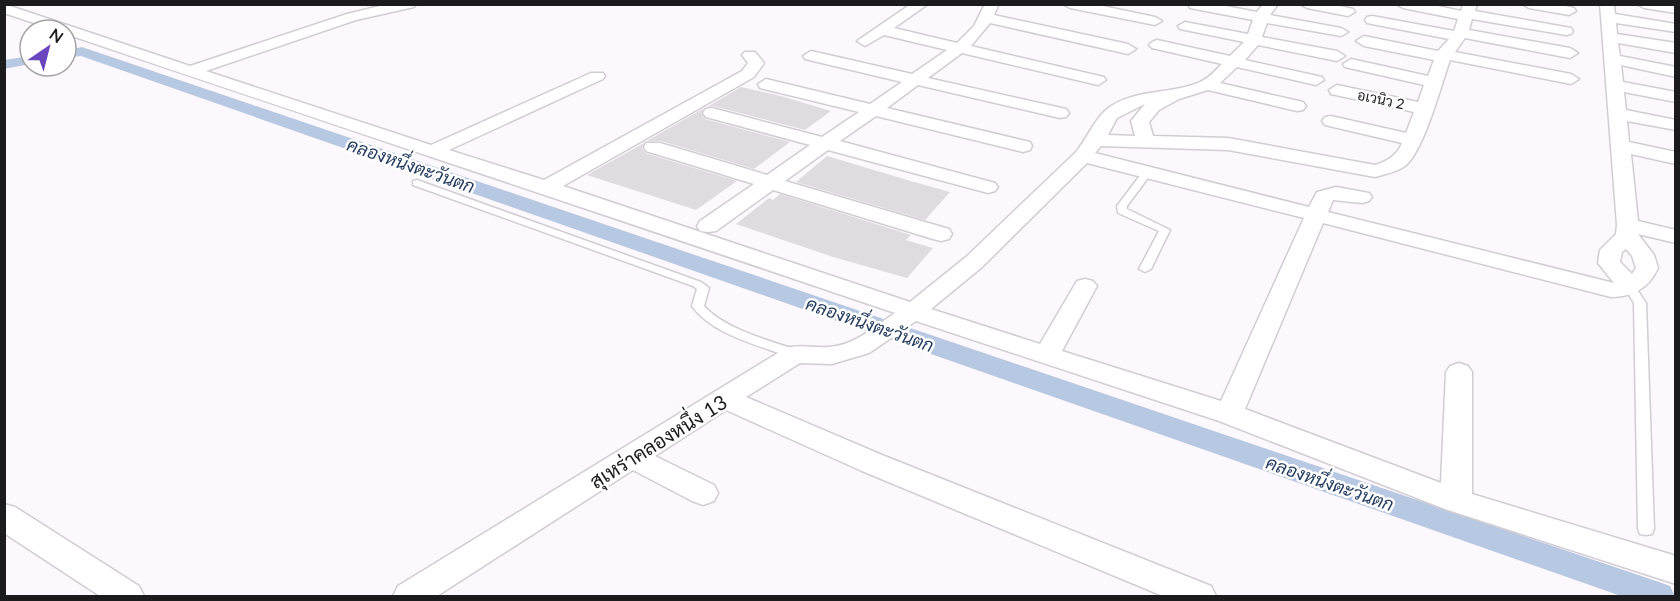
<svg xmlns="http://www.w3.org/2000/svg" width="1680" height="601" font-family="Lato,Sarabun,sans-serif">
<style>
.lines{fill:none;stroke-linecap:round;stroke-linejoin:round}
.canal{fill:#b7c9e2;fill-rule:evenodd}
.building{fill:#dfdbe0}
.service-casing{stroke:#d2cdd3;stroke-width:3}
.minor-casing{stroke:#d2cdd3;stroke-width:3}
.service{fill:#fff;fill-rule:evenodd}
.minor{fill:#fff;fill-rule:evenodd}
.labels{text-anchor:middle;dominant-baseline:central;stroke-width:5;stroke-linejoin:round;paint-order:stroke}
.far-street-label{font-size:14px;fill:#1b1a1c;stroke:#fff}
.water-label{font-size:18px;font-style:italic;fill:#1f385c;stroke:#fff}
.near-street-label{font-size:20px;fill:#1b1a1c;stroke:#fff}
</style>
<rect width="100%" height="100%" fill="#fdf8fe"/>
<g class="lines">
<!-- canal -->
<path class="canal" d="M82,47L1659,582L1670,586L1675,596H1621L81,56L66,58V50Z
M30,56V64L4,69V60Z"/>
</g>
<!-- building -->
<path class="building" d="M741,87L781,96L831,111L805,130L713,106L707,107Z
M704,108L701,113L705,119L790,142L754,169L661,141H647Z
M644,143L642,148L645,153L737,181L696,210L587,175Z
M827,156L914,182L950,192L925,220L796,182Z
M780,194L911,235L906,240L933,248L907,278L833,257L736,224L769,198L773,200Z"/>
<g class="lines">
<defs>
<path id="service" d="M1148,168L1153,171L1127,206V209L1170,230L1151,269L1145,272L1139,269L1159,231L1118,213L1117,206L1145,169Z
M417,180L701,282L709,288L704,306C724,329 771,341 800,351L801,354L800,357H790C758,345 713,335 692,306L697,289L693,286L413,185V181Z
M1630,283L1634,285L1646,303L1654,529L1652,534L1646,535L1640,534L1638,529L1634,303L1624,287Z"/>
<path id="minor" d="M4,4L190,66L347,14L388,4H416L414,7L356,20L206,71L431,145L591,73H603L605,76L603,79L449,150L544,180L742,71L748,63L742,55L745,52H755L764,63L754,77L563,186L910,302L966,257L1076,152C1086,140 1095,119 1106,110C1132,88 1171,95 1200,82C1208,79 1216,70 1222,64L1152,48L1149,45L1152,42L1157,40L1230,56L1244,42L1180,29L1178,26L1185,22L1248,34L1253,20L1195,9L1190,8L1188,4H1215L1257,12L1263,4H1278L1270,15L1341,28L1348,32L1341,36L1267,23L1262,37L1337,51L1345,56L1337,61L1258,45L1245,60L1322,77L1324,80L1316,85L1237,67L1220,83L1303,102L1306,106L1303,110L1297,111L1208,90L1179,99L1159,110L1149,122L1153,136L1228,138L1375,165C1387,161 1397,156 1402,143L1325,125L1322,121L1325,117L1331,116L1406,133L1414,112L1331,94L1329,90L1337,85L1418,102L1424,85L1345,67L1343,64L1351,59L1428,76L1434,60L1364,46L1356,41L1364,36L1438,51L1449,39L1367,23L1365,20L1367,17L1372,16L1454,31L1458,19L1403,8L1396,4H1428L1461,11L1463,4H1477L1475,11L1571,28L1573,31L1571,34L1566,35L1472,19L1469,30L1570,48L1578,53L1570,58L1465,38L1455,52L1571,74L1579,79L1571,84L1450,60C1441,85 1424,151 1405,166C1397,172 1385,174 1375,177L1228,150L1101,146L1095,153L1309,207L1317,192L1336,187L1369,193L1372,197L1369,201L1362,203L1333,200L1328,212L1614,283L1598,263L1600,250L1616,234L1617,225L1600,4H1614L1615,14L1676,24V32L1616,23L1617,34L1676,43V53L1618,43L1620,56L1676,67V77L1621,65L1623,82L1676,92V102L1624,92L1626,110L1676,120V130L1627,121L1629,142L1676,152V164L1631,154L1638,221L1676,230V243L1638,234L1654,255L1658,268C1649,288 1633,297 1611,297L1323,223L1245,409L1441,483L1446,372L1450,366L1459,363L1468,366L1472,372V494L1676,556V584L1445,509L1219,421L916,321L869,353L832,364L800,363L746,397L882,455L1211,586L1216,596H1163L862,471L726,410L655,456L714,485L718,493L714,501L703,505L692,501L633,470L437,596H393L398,586L786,348C800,344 814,348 828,347C854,346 874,327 895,313C619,219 342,128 66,34V30H55L4,13ZM1145,104L1131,121L1135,136L1108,135L1117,118ZM1087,163L1304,218L1221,401L1062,351L1097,286L1093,281L1085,279L1077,281L1040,344L931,309L982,267ZM1626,249L1632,256L1636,268L1632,274L1620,262L1622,252Z
M911,4H928L894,28L957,43L974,26L985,4H999L994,15L1128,44L1136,49L1128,54L990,23L971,46L1104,77L1106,80L1098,85L962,53L928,78L1066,109L1069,113L1066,117L1060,118L918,85L887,108L1030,142L1032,146L1030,150L1023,152L876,116L840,141L995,183L998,187L995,191L988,193L828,150L785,181L949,229L952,234L949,239L941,241L933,239L773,190L716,231L708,232L700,231L697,226L700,221L754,184L646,151L644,147L646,143H660L767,175L810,145L706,117L703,113L706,109L712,108L822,137L859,112L760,88L758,84L766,79L870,104L902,82L805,59L803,56L811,51L912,74L947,50L884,35L865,46L857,41Z
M1063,4H1093L1155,17L1162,21L1155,25L1070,8Z
M1300,4H1331L1353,9L1355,12L1348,16L1307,8Z
M1522,4H1556L1574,8L1576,11L1569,15L1529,8Z
M1637,4L1676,5V13L1644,8Z
M4,504L15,507L139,586L144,596H100L4,533Z"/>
</defs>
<!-- service casing -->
<use href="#service" class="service-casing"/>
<!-- minor casing -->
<use href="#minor" class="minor-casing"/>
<!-- service -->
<use href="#service" class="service"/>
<!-- minor -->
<use href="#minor" class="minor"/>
</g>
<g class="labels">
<!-- far-street labels -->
<g class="far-street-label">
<text transform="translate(1381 99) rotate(12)">อเวนิว 2</text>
</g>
<!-- water labels -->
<g class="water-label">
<text transform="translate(411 165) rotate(19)">คลองหนึ่งตะวันตก</text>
<text transform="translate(870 324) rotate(19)">คลองหนึ่งตะวันตก</text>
<text transform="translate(1330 483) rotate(19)">คลองหนึ่งตะวันตก</text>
</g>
<!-- near-street labels -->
<g class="near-street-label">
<text transform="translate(658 441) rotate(-32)">สุเหร่าคลองหนึ่ง 13</text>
</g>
</g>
<!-- border -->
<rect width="1680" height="601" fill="none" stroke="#1b1a1c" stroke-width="12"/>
<!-- north arrow -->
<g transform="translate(48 48) rotate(35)"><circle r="28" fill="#ffffff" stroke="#a4a3a4" stroke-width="1.5"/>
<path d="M0-4.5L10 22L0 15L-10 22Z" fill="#6a45be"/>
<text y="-9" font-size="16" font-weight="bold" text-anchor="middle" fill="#1b1a1c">N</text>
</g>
</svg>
